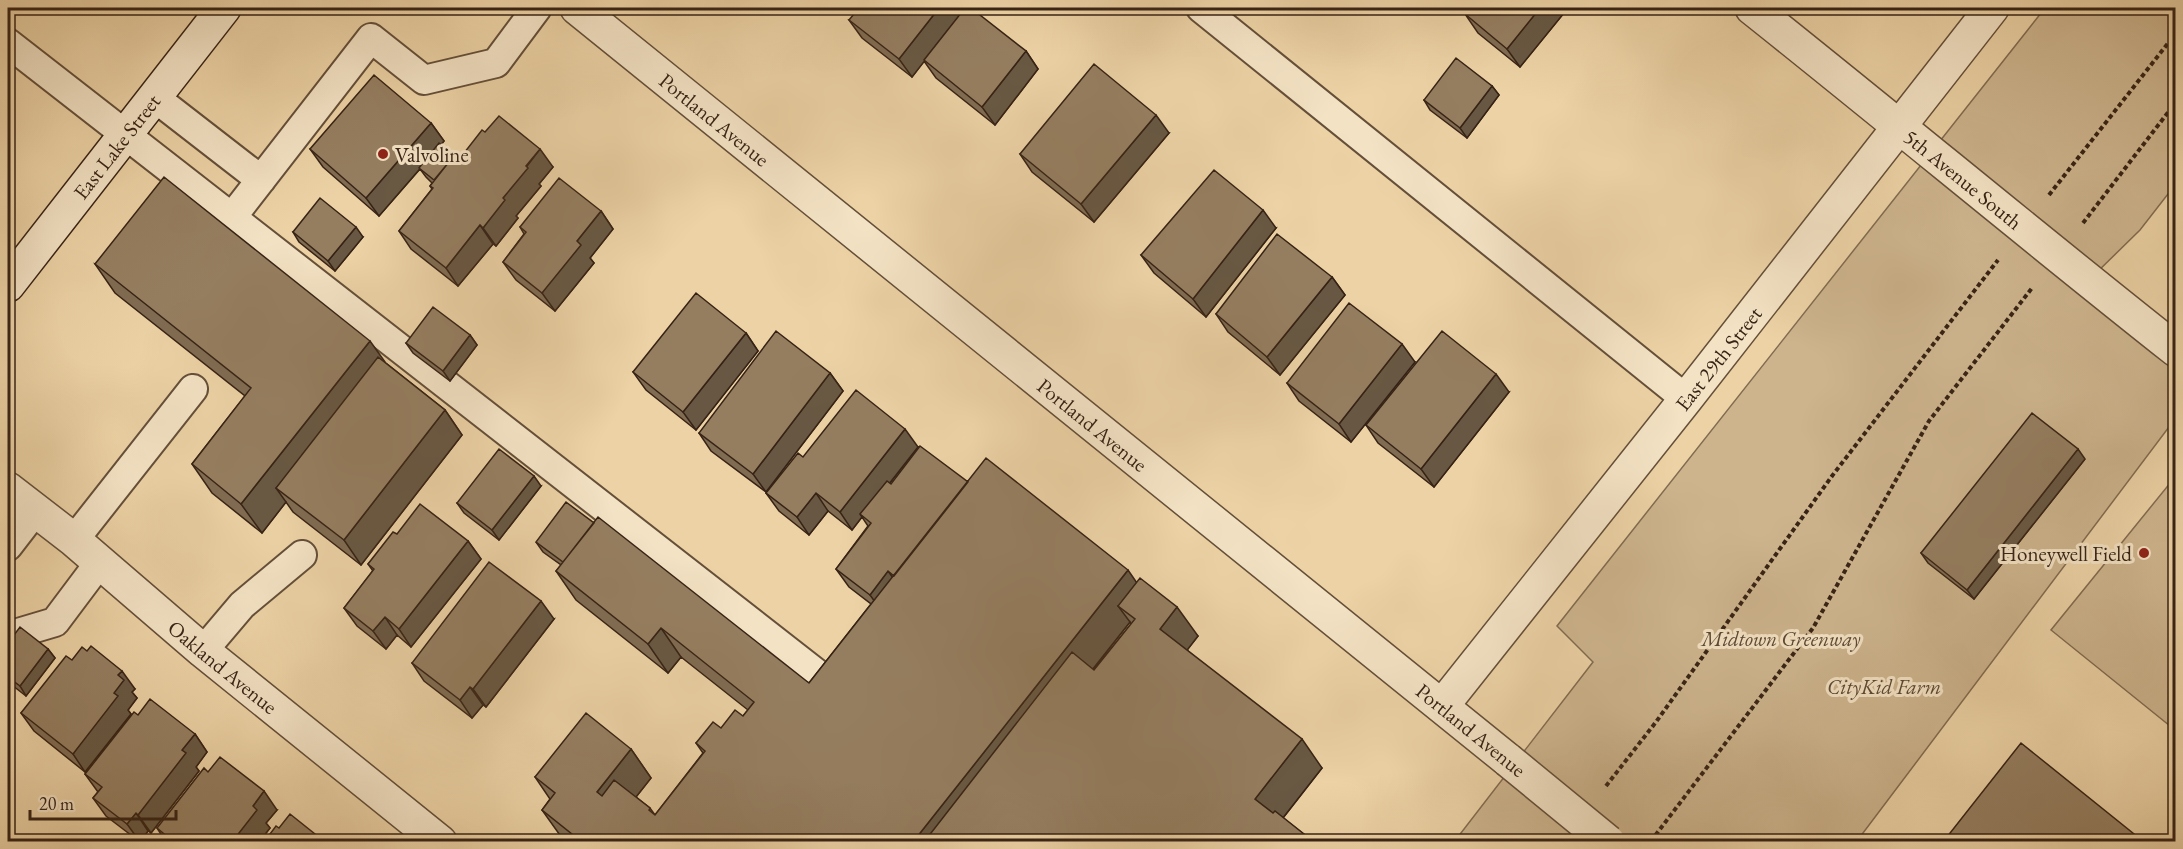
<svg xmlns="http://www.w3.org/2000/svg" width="2183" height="849" font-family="'EB Garamond',serif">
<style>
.green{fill:#cdb48d;stroke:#826c51;stroke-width:1.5}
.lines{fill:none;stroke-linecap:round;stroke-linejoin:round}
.service-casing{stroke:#644f39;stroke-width:32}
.minor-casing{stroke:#644f39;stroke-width:36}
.tertiary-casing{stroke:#644f39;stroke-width:36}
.secondary-casing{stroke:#372315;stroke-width:36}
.path{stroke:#372315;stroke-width:4;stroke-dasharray:4.5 3;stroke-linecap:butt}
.service{stroke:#f3e2c4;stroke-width:28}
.minor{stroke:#f3e2c4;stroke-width:33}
.tertiary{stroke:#f3e2c4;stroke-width:33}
.secondary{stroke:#f3e2c4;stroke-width:33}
.tertiary-bridge-casing{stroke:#644f39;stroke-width:36;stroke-linecap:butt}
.tertiary-bridge{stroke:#f3e2c4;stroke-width:33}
.wall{fill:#806c53;stroke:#372315;stroke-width:1.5;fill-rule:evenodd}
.shaded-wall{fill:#685843;stroke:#372315;stroke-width:1.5}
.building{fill:#957e60;stroke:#372315;stroke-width:1.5}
.poi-dot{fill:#8f2418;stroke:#f3e2c4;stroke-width:2}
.labels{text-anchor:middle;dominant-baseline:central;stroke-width:6;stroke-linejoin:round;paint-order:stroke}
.street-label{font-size:21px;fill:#372315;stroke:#f3e2c4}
.poi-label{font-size:21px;fill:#372315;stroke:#f3e2c4;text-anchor:start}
.park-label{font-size:21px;font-style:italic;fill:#5c4733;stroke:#f3e2c4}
</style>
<rect width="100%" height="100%" fill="#ecd2a5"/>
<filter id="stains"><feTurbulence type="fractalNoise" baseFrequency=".00333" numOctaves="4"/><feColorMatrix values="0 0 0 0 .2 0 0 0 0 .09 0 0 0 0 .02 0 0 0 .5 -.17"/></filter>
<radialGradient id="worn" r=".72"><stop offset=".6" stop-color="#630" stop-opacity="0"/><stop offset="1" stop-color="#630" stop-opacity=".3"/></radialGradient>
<!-- green -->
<path class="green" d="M2045,8H2175V185L2140,230L2089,280L2175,350V419L1857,841L1454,842L1593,662L1557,626Z
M2175,477V730L2051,630Z"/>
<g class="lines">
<defs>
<path id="service" d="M1201,8L1686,399
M8,43L829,683
M154,97L261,180
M232,217L371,38L424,80L496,63L537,8
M74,540L193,389
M8,546L35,511
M8,636L55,622L100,562
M203,651L242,605L302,555"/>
<g id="minor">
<path id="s1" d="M1752,8C1894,121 2033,237 2176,350"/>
<path id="s2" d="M8,489L74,540L203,651L440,842"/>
<path id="s3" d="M1442,706L1686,399L1992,8"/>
</g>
<g id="tertiary">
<path id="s4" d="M577,8L1508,760"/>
</g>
<g id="secondary">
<path id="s5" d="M8,285L224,8"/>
</g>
</defs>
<!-- service casing -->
<use href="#service" class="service-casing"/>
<!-- minor casing -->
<use href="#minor" class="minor-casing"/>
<!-- tertiary casing -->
<use href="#tertiary" class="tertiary-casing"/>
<!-- secondary casing -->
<use href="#secondary" class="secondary-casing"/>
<!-- path -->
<path class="path" d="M2049,195L2176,33
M2083,223L2176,102
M1606,786L1656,722L1832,476L1998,260
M1651,841L1813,628L1929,421L2032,288"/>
<!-- service -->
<use href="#service" class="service"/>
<!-- minor -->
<use href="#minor" class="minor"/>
<!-- tertiary -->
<use href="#tertiary" class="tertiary"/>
<!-- secondary -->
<use href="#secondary" class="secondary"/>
<defs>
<path id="tertiary-bridge" d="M1508,760L1608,842"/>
</defs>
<!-- tertiary-bridge casing -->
<use href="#tertiary-bridge" class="tertiary-bridge-casing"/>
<!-- tertiary-bridge -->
<use href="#tertiary-bridge" class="tertiary-bridge"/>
</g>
<!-- wall -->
<path class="wall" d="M1568,8L1520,67L1478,33L1465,14Z
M849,20L1026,51L1038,69L995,125L936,78L924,61L912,77L862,38Z
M1492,86L1499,95L1467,138L1430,110L1424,100Z
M431,123L444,141L441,145L454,156L461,157L485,132L553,167L539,184L541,186L516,216L518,218L496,246L493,244L458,286L411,249L399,231L432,189L430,186L432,183L426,177L420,169L379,216L323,167L310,149Z
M1169,133L1094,222L1032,172L1020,154Z
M601,211L613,229L590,258L594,263L555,311L516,280L503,262L524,234L520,227Z
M1276,228L1206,317L1154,273L1141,255Z
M293,232L363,237L335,271L299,242Z
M95,264L387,364L445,410L462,435L361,565L293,512L286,502L262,533L212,493L192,464L245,396L115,293Z
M1332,277L1345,295L1280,375L1228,332L1216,314Z
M746,333L758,351L696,430L646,390L633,372Z
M470,335L477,345L450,381L413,353L406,343Z
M1415,362L1351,442L1299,401L1287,383Z
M830,373L843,391L766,492L711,451L699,433Z
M1509,392L1434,487L1378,443L1366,425Z
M918,447L890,483L891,484L968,482L1136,582L1198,636L1187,650L1322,768L1283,818L1314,842H566L562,838L542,810L550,799L535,777L631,749L651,778L636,797L650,808L655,815L703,753L696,743L743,716L748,710L681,657L668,673L576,600L556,571L561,565L543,552L536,542L809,683L871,604L849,587L836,569L868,526L862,517L852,530L828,511L809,535L779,511L766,493L803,457ZM1130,622L1131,624L1094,670L1093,669Z
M2085,459L1974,599L1928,563L1921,553Z
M541,486L499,540L464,513L457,503Z
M397,534L468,541L481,559L411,647L397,635L386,649L357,626L344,608L373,571L368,564Z
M554,619L486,707L483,705L472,718L424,681L412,663Z
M8,643L48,649L55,658L26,696L8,682Z
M72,660L135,689L132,692L137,698L128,710L131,714L85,772L34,731L21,713Z
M138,715L195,734L207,752L196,767L199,771L151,833L148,831L140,842L106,816L93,798L98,792L85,774Z
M277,810L266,823L270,828L259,842H166L157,828Z"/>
<!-- shaded-wall -->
<path class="shaded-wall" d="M939,8H966L912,77L899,59Z
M1540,8H1568L1520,67L1507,49Z
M1026,51L1038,69L995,125L982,107Z
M1492,86L1499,95L1467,138L1460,128Z
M1156,115L1169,133L1094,222L1081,204Z
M431,123L444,141L379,216L366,198Z
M540,149L553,167L539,184L541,186L516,216L518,218L496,246L483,228L503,198Z
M1263,210L1276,228L1206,317L1193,299Z
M601,211L613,229L590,258L594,263L555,311L542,293L577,241Z
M480,225L493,244L458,286L446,268Z
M356,227L363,237L335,271L328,261Z
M1332,277L1345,295L1280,375L1267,357Z
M746,333L758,351L696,430L683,412Z
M470,335L477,345L450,381L443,371Z
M370,341L390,369L276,488L286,502L262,533L241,504Z
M1402,344L1415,362L1351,442L1339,424Z
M830,373L843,391L766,492L753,474Z
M1496,374L1509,392L1434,487L1421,469Z
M445,410L462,435L361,565L344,540Z
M905,429L918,447L863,517L860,514L862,517L852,530L840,512Z
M2078,449L2085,459L1974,599L1967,590Z
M534,476L541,486L499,540L492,530Z
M816,493L828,511L809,535L797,517Z
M468,541L481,559L411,647L399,629Z
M1128,570L1148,599L1118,606L1130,622L956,842H913Z
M888,571L901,589L883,613L870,595Z
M541,601L554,619L486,707L473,689Z
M1177,607L1198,636L1181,658L1160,629Z
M385,617L397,635L386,649L373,631Z
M661,628L681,657L668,673L648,644Z
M48,649L55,658L26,696L20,686Z
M122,671L135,689L132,692L137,698L128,710L131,714L85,772L73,754L114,693L118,675Z
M470,687L483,705L472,718L460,700Z
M195,734L207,752L196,767L199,771L151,833L138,815L182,750Z
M1302,739L1322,768L1275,828L1255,799Z
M631,749L651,778L617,821L597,792Z
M264,791L277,810L266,823L270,828L259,842H232L253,806Z
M136,813L148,831L140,842L127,824Z"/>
<!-- building -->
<path class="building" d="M859,8H939L899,59L849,20Z
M965,8H971L1026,51L982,107L924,60Z
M1471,8H1540L1507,49L1465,14Z
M1456,58L1492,86L1460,128L1424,100Z
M1094,64L1156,115L1081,204L1020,154Z
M374,75L431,123L366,198L310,149Z
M499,116L540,149L526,166L528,168L503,198L505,200L483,228L480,225L446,268L399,231L433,188L430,186L456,153L461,157L482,130L485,132Z
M439,143L454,156L434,180L419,168Z
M1214,170L1263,210L1193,299L1141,255Z
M164,177L370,341L241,504L192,464L251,388L95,264Z
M559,178L601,211L577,241L581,245L542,293L503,262L526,232L520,227Z
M320,198L356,227L328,261L293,232Z
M1277,234L1332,277L1267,357L1216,314Z
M696,293L746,333L683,412L633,372Z
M1349,303L1402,344L1339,424L1287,383Z
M433,307L470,335L443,371L406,343Z
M776,331L830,373L753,474L699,433Z
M1442,331L1496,374L1421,469L1366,425Z
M378,357L445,410L344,540L276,488Z
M856,390L905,429L840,512L816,493L797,517L766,493L798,453L803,457Z
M2032,413L2078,449L1967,590L1921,553Z
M920,446L968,482L894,576L888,571L870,595L836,569L871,523L860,514L887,481L891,484Z
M499,449L534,476L492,530L457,503Z
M986,458L1128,570L913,842H582L542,810L555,793L535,777L586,713L631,749L597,792L602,796L614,780L650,808L649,810L655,815L705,751L696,743L713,722L721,728L735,710L743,716L754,702L661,628L648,644L556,571L598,517L809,683Z
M566,502L594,523L563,562L536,542Z
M420,504L468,541L399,629L385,617L373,631L344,608L374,569L368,564L393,532L397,534Z
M489,562L541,601L473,689L470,687L460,700L412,663Z
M1140,578L1177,607L1160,629L1302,739L1255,799L1273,813L1275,811L1314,842H924L1072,652L1094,670L1135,619L1118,606Z
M20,627L48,649L20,686L8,677V643Z
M91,646L122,671L118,675L124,680L114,693L118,696L73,754L21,713L66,656L72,660L82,647L87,651Z
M150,699L195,734L182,750L186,753L138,815L136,813L127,824L93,798L102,787L85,774L134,712L138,715Z
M2021,743L2144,842H1943Z
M220,757L264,791L253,806L257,810L232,842H168L170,839L157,828L204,768L208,772Z
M290,814L325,842H264L276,826L279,828Z"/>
<!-- markers -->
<g class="poi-dot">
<circle cx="383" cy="154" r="6"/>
<circle cx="2144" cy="553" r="6"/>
</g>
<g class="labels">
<!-- street labels -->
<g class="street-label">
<text stroke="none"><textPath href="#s4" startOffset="177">Portland Avenue</textPath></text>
<text stroke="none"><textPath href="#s5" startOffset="176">East Lake Street</textPath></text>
<text stroke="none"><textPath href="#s1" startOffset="272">5th Avenue South</textPath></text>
<text stroke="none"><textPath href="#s3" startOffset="444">East 29th Street</textPath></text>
<text stroke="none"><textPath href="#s4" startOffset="663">Portland Avenue</textPath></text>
<text stroke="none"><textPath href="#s2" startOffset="279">Oakland Avenue</textPath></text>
<text transform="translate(1471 730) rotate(39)">Portland Avenue</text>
</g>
<!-- poi labels -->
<g class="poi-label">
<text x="395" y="154">Valvoline</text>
<text x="2132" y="553" text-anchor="end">Honeywell Field</text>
</g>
<!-- park labels -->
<g class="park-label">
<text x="1781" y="638">Midtown Greenway</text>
<text x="1884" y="686">CityKid Farm</text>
</g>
</g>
<!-- margin -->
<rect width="2183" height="849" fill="none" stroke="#ecd2a5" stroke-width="30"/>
<rect x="9" y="9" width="2165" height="831" fill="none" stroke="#372315" stroke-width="3"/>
<rect x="15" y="15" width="2153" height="819" fill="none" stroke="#372315" stroke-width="1.5"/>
<!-- scale -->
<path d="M30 810v9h146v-9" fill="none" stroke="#372315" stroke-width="3"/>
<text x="39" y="810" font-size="18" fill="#372315" stroke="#f3e2c4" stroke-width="4.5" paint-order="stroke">20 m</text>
<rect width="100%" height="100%" filter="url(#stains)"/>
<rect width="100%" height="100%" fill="url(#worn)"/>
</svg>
